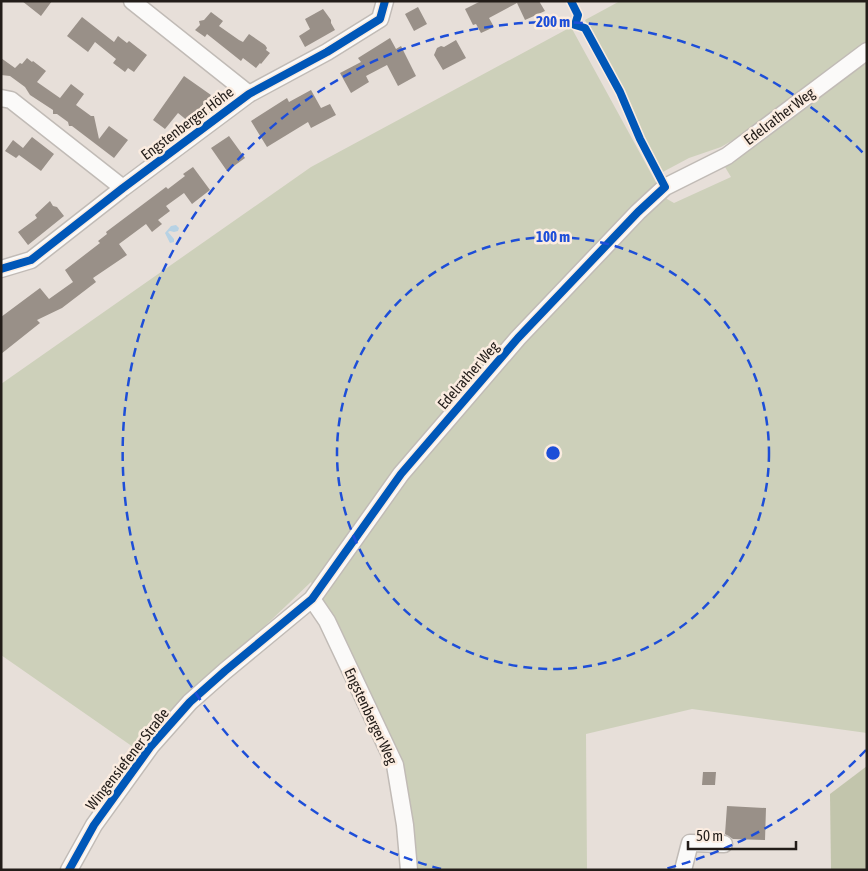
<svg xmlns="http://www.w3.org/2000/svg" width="868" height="871" font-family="'Asap Condensed',sans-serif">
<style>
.green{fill:#cdd0ba}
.forest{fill:#c2c5ac}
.water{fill:#b7d2e4}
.building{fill:#999088}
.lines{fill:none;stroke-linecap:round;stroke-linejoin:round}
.minor-casing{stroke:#c1bbb6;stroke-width:19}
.minor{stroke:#fbfaf9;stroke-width:16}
.cycleway-casing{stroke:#fbece0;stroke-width:11}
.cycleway{stroke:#0057b8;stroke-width:8}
.ring{fill:none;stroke:#1d4ed8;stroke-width:2.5;stroke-dasharray:9 6}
.labels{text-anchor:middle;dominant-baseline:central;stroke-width:5;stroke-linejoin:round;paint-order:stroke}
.street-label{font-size:15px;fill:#231d19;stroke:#fbece0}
.centre{fill:#1d4ed8;stroke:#fbece0;stroke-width:2.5}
.ring-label{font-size:15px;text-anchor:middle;font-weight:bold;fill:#1d4ed8;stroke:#fbece0;stroke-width:5;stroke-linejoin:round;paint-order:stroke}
</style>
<rect width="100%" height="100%" fill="#e7dfd9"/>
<!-- green -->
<path class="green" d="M620,1H867V44L747,132L721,147L689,158L659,174L585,20Z
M571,27L658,186L667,199L674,203L731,177L725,167L867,62V733L692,709L586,734L587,870H417L403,763L361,677L311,582L136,749L1,655V384L311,167Z"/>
<!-- forest -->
<path class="forest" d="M867,766V870H831L830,794Z"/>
<!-- water -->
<path class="water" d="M176,225L179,228L178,231L174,232L170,231L168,232L174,239V242L170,243L165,233L171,226Z"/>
<!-- building -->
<path class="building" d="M22,1H52L41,16Z
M481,1H539L545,11L525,20L517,3L489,18L494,27L481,33L476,24L473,25L465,9Z
M418,7L427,24L414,31L405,14Z
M323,9L331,20V23L335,30L305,47L299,36L310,29L305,19Z
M211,12L223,21L219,26L239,40L243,42L249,34L265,45L267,48L266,50L270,53L261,64L260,63L256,68L243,58L241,61L207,34L205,37L195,30L200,25L199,21L204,20Z
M82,17L114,42L118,36L127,43L129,41L147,55L134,72L128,68L125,72L113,63L116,59L95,42L88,52L67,36Z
M390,38L396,49L401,46L416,76L398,86L387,65L366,76L369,82L351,93L340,73L361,62L358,58Z
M456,40L466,58L443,70L434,55L437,48L441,46L444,47Z
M1,58L15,68L20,63L22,64L27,58L32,62L33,61L46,71L37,82L60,98L71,84L84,94L76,105L91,116H94L99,139L109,126L128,140L114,158L72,126H69L68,122L57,114H53V110L30,95L25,87L10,76L1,75Z
M184,76L211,95L189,122L178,113L165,129L153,120Z
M311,90L321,108L330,104L336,115L311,128L308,122L267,147L251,121L287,98L289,102Z
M229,136L245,158L227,171L211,148Z
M32,137L54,154L41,171L19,155L16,158L5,151L13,140L23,148Z
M193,167L210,190L192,204L184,193L166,206L170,211L158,220L162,224L152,232L146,224L119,244L127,255L93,278L96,282L62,308L37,320L40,323L1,354V317L40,288L49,299L73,282L65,270L100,243L98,241L107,234L106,232L166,187L168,189L185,176L183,174Z
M50,201L53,206L57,207L64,216L28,245L18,232L37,218L35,215Z
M703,772H716L715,785H702Z
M727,806L766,808L765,840L733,839L725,834Z"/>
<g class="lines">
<defs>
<path id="minor" d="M132,1L249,94
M1,98L11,100L123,188
M1,269L31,260L123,188L249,94L327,52L380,19L385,1
M312,599L327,621L395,765L405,825L409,870
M69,870L94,825L151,746L190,702L225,671L312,599L401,474L518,338L638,212L665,187L727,156L867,51
M683,870L690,843L724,844"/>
</defs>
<!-- minor casing -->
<use href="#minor" class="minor-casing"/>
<!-- minor -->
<use href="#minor" class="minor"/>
<defs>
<path id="cycleway" d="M1,269L31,260L123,188L249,94L327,52L380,19L385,1
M69,870L94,825L151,746L190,702L225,671L312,599L401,474L518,338L638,212L665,187L640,139L620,92L585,28L575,25L578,15L571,1"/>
</defs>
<!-- cycleway casing -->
<use href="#cycleway" class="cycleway-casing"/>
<!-- cycleway -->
<use href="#cycleway" class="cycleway"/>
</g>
<!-- distance rings -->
<g class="ring">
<circle cx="553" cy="453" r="216"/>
<path d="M866 750A431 431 0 0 1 665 869M441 869A431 431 0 1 1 866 156"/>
</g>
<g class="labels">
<!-- street labels -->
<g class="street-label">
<text transform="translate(779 116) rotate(-37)">Edelrather Weg</text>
<text transform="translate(187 123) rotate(-37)">Engstenberger Höhe</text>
<text transform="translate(468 375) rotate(-49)">Edelrather Weg</text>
<text transform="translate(371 716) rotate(65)">Engstenberger Weg</text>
<text transform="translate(127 759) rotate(-52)">Wingensiefener Straße</text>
</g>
</g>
<circle cx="553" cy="453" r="8" class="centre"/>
<g class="ring-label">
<text x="553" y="27">200 m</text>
<text x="553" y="242">100 m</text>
</g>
<!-- border -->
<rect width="868" height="871" fill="none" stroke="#231d19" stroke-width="5"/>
<!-- scale -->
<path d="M688 841v8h108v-8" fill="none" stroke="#231d19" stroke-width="2.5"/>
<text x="696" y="841" font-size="15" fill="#231d19" stroke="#fbece0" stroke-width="4" paint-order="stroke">50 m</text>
</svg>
